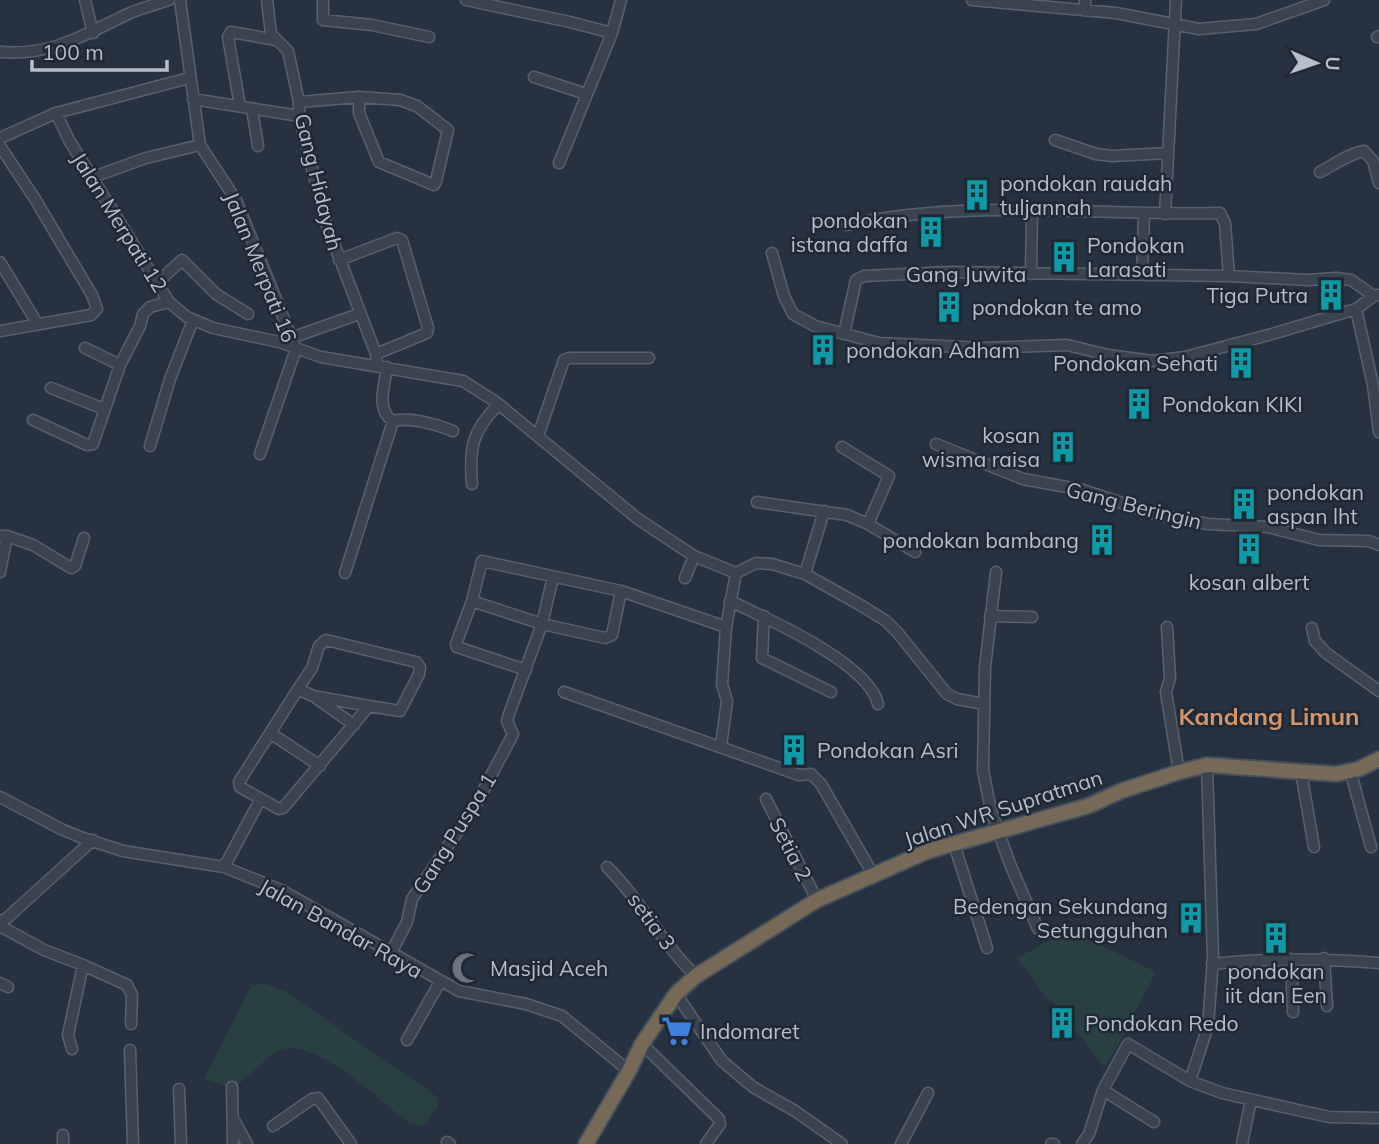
<svg xmlns="http://www.w3.org/2000/svg" width="1379" height="1144" font-family="Mulish,sans-serif">
<style>
.green{fill:#284042}
.lines{fill:none;stroke-linecap:round;stroke-linejoin:round}
.minor-casing{stroke:#58626e;stroke-width:13}
.highway-casing{stroke:#454f5b;stroke-width:18}
.minor{stroke:#3a4451;stroke-width:10}
.highway{stroke:#776957;stroke-width:14}
.labels{text-anchor:middle;dominant-baseline:central;stroke-width:5;stroke-linejoin:round;paint-order:stroke}
.street-label{font-size:21px;fill:#b7bfcb;stroke:#1f2936}
.poi-label{font-size:21px;fill:#b7bfcb;stroke:#1f2936;text-anchor:start}
.quarter-label{font-size:24px;font-weight:bold;fill:#d69467;stroke:#1f2936}
</style>
<rect width="100%" height="100%" fill="#263241"/>
<!-- green -->
<path class="green" d="M1059,935H1080L1156,972L1116,1049L1104,1067L1053,1002L1048,1000L1017,958Z
M263,983L286,992L432,1093L437,1097L438,1107L427,1121L420,1126L409,1123C384,1104 313,1035 281,1050C264,1057 251,1077 234,1087H227L204,1079L251,986Z"/>
<g class="lines">
<defs>
<path id="minor" d="M85,0L93,33
M180,0L200,145L236,200L296,349L260,454
M267,0L271,34L288,51L299,102V116L325,220L376,354L377,365
M323,0V20L372,25L429,37
M466,0L570,22L612,33
M972,0L1116,13L1199,29L1256,24L1324,0
M1085,11V0
M1377,37L1379,36
M0,52C53,56 83,35 128,14C141,8 155,5 169,0
M534,77L586,94
M193,99L299,116
M299,102L359,97L400,100L417,106L448,130L436,181L434,185L379,162L359,113V97
M240,106L228,37L231,32L276,40
M252,109L258,146
M56,113L189,78
M0,138L56,113L69,140L169,302L187,317L213,328L279,342L321,357L463,381L496,402L638,519L694,556L736,573L756,563L772,564L805,574L862,606L886,621L898,633L947,694L957,699L984,704
M1055,140L1096,154L1112,156L1168,153
M0,146L35,199L92,295L97,309L91,315L0,331
M559,163L612,33L621,0
M1320,172C1335,164 1348,154 1364,151L1373,161L1379,183
M93,177L146,158L200,145
M1165,214L1176,0
M847,225C968,198 1098,216 1220,213L1225,223L1229,276
M772,253L784,296L793,314L815,326L879,343L983,348L1067,345L1108,355L1153,361L1185,357L1272,334L1356,309L1374,296
M339,260L397,238L402,240L428,328L427,333L376,354
M0,262L37,323
M1031,274L1032,211
M1142,275L1144,214
M158,282L182,260L216,294L248,314
M1356,309L1373,385L1379,432
M844,334L856,280L864,276L951,272L1229,276L1308,280L1336,278L1351,280L1374,296L1378,295
M291,338L359,314
M85,348L120,365
M51,388L104,409
M33,420L87,445L93,444L120,365L140,326L143,314L150,307L169,302
M393,421C411,417 436,424 453,431
M538,436L564,360L569,358H649
M936,444L1023,479L1083,490L1158,515L1208,524L1268,527L1319,540L1369,541L1379,545
M150,446L170,379L193,320
M842,447L889,476L868,524
M472,484C469,448 472,431 498,405
M757,502L847,515L868,524L915,552
M0,536H7L0,572
M7,536L33,545L71,568L75,566L84,538
M996,572L985,668L983,770L991,811L1010,864L1038,929
M345,573L393,421C375,410 385,384 387,367
M805,574L824,511
M685,578L694,556
M472,601L542,624L605,638L612,635L621,591
M730,601C766,618 869,663 878,704
M764,616L762,658L831,692
M990,616L1032,617
M1167,627L1170,678L1166,692L1179,772
M1312,628L1315,641L1326,653L1379,691
M526,670L457,647L456,644L472,601L482,561L621,591L726,627
M298,689L313,696L369,706L283,808L279,809L240,787L239,782Z
M298,689L312,668L319,646L326,640L416,662L420,667L419,674L400,711L369,706
M564,692L799,775L811,774L821,784L874,876
M316,698L354,725
M270,733L320,766
M721,746L727,701L722,684L726,627L736,573
M1350,770L1371,847
M1301,772L1314,847
M0,797L61,829L80,837L123,851L224,867L281,890L459,991L526,1004L562,1016L629,1071
M766,799L817,900
M954,844L987,948
M224,867L260,800
M607,867C641,900 661,943 696,976
M0,922L7,918L93,840
M0,926L44,950L83,965L127,985L132,995L131,1024
M391,953L407,922L412,899L475,806L513,734L507,721L509,714L542,624L553,577
M1324,958L1327,1006
M1291,959L1293,1012
M1212,964C1268,958 1322,958 1379,963
M0,983L8,987
M676,994L722,1061L753,1087L795,1111L842,1144
M407,1040L440,982
M642,1044L719,1119L720,1124L706,1144
M72,1049L68,1035L83,965
M130,1050L133,1144
M1190,1081L1208,1026L1213,958L1207,765
M232,1087L233,1144
M179,1089L181,1144
M1103,1090L1154,1122
M234,1120L247,1144
M273,1126L312,1099L318,1098L351,1144
M63,1135V1144
M447,1142L450,1144
M901,1144L928,1093
M1051,1144H1054
M1082,1144L1089,1134L1103,1090L1128,1044L1190,1081L1222,1093L1329,1117L1379,1118
M1242,1144L1251,1100"/>
<path id="highway" d="M586,1144L629,1071L642,1044L676,994L696,976L817,900L928,851L1088,806L1121,791L1179,772L1207,765L1336,774L1359,769L1379,759"/>
</defs>
<!-- minor casing -->
<use href="#minor" class="minor-casing"/>
<!-- highway casing -->
<use href="#highway" class="highway-casing"/>
<!-- minor -->
<use href="#minor" class="minor"/>
<!-- highway -->
<use href="#highway" class="highway"/>
</g>
<!-- icons -->
<defs>
<symbol id="building-bare" viewBox="-9 -9 18 18"><path d="M-4-6H4V6H1V3H-1V6H-4ZM-2.5-4.3h1.7v1.8h-1.7ZM.8-4.3h1.7v1.8H.8ZM-2.5-1h1.7V.8h-1.7ZM.8-1h1.7V.8H.8Z" fill="#0f9aa8" stroke="#1f2936" stroke-width="2.5" paint-order="stroke"/></symbol>
<symbol id="mosque-bare" viewBox="-9 -9 18 18"><path d="M3.5-4.9A6 6 0 1 0 3.5 4.9A5 5 0 1 1 3.5-4.9Z" fill="#6b7280" stroke="#1f2936" stroke-width="2.5" paint-order="stroke"/></symbol>
<symbol id="supermarket-bare" viewBox="-9 -9 18 18"><path d="M-6-5.5h2.5l.6 2H6L4.5 2H-2.5L-4.4-4H-6ZM-1.5 3.2a1.3 1.3 0 1 0 .1 0ZM3 3.2a1.3 1.3 0 1 0 .1 0Z" fill="#3f7fe0" stroke="#1f2936" stroke-width="2.5" paint-order="stroke"/></symbol>
</defs>
<g fill-rule="evenodd">
<use href="#building-bare" x="955" y="173" width="44" height="44"/>
<use href="#building-bare" x="909" y="210" width="44" height="44"/>
<use href="#building-bare" x="1042" y="235" width="44" height="44"/>
<use href="#building-bare" x="1309" y="273" width="44" height="44"/>
<use href="#building-bare" x="927" y="285" width="44" height="44"/>
<use href="#building-bare" x="801" y="328" width="44" height="44"/>
<use href="#building-bare" x="1219" y="341" width="44" height="44"/>
<use href="#building-bare" x="1117" y="382" width="44" height="44"/>
<use href="#building-bare" x="1041" y="425" width="44" height="44"/>
<use href="#building-bare" x="1222" y="482" width="44" height="44"/>
<use href="#building-bare" x="1080" y="518" width="44" height="44"/>
<use href="#building-bare" x="1227" y="527" width="44" height="44"/>
<use href="#building-bare" x="772" y="728" width="44" height="44"/>
<use href="#building-bare" x="1169" y="896" width="44" height="44"/>
<use href="#building-bare" x="1254" y="916" width="44" height="44"/>
<use href="#mosque-bare" x="445" y="946" width="44" height="44"/>
<use href="#building-bare" x="1040" y="1001" width="44" height="44"/>
<use href="#supermarket-bare" x="655" y="1009" width="44" height="44"/>
</g>
<g class="labels">
<!-- street labels -->
<g class="street-label">
<text transform="translate(319 182) rotate(76)">Gang Hidayah</text>
<text transform="translate(120 222) rotate(58)">Jalan Merpati 12</text>
<text transform="translate(261 267) rotate(68)">Jalan Merpati 16</text>
<text x="966" y="274">Gang Juwita</text>
<text transform="translate(1134 505) rotate(14)">Gang Beringin</text>
<text transform="translate(1003 808) rotate(-18)">Jalan WR Supratman</text>
<text transform="translate(454 833) rotate(-58)">Gang Puspa 1</text>
<text transform="translate(791 849) rotate(63)">Setia 2</text>
<text transform="translate(652 921) rotate(54)">setia 3</text>
<text transform="translate(341 928) rotate(29)">Jalan Bandar Raya</text>
</g>
<!-- poi labels -->
<g class="poi-label">
<text x="1000" y="183">pondokan raudah<tspan x="1000" dy="24">tuljannah</tspan></text>
<text x="908" y="220" text-anchor="end">pondokan<tspan x="908" dy="24">istana daffa</tspan></text>
<text x="1087" y="245">Pondokan<tspan x="1087" dy="24">Larasati</tspan></text>
<text x="1308" y="295" text-anchor="end">Tiga Putra</text>
<text x="972" y="307">pondokan te amo</text>
<text x="846" y="350">pondokan Adham</text>
<text x="1218" y="363" text-anchor="end">Pondokan Sehati</text>
<text x="1162" y="404">Pondokan KIKI</text>
<text x="1040" y="435" text-anchor="end">kosan<tspan x="1040" dy="24">wisma raisa</tspan></text>
<text x="1267" y="492">pondokan<tspan x="1267" dy="24">aspan lht</tspan></text>
<text x="1079" y="540" text-anchor="end">pondokan bambang</text>
<text x="1249" y="582" text-anchor="middle">kosan albert</text>
<text x="817" y="750">Pondokan Asri</text>
<text x="1168" y="906" text-anchor="end">Bedengan Sekundang<tspan x="1168" dy="24">Setungguhan</tspan></text>
<text x="490" y="968">Masjid Aceh</text>
<text x="1276" y="971" text-anchor="middle">pondokan<tspan x="1276" dy="24">iit dan Een</tspan></text>
<text x="1085" y="1023">Pondokan Redo</text>
<text x="700" y="1031">Indomaret</text>
</g>
<!-- quarter labels -->
<g class="quarter-label">
<text x="1269" y="716">Kandang Limun</text>
</g>
</g>
<!-- north arrow -->
<g transform="translate(1316 63) rotate(92)" stroke="#1f2936" stroke-width="5" paint-order="stroke">
<path d="M0-5L12 26L0 18L-12 26Z" fill="#b7bfcb"/>
<text y="-10" font-size="19" font-weight="bold" text-anchor="middle" fill="#b7bfcb">U</text>
</g>
<!-- scale -->
<path d="M32 60v10h135v-10" fill="none" stroke="#b7bfcb" stroke-width="3.5"/>
<text x="42" y="60" font-size="21" fill="#b7bfcb" stroke="#1f2936" stroke-width="5" paint-order="stroke">100 m</text>
</svg>
